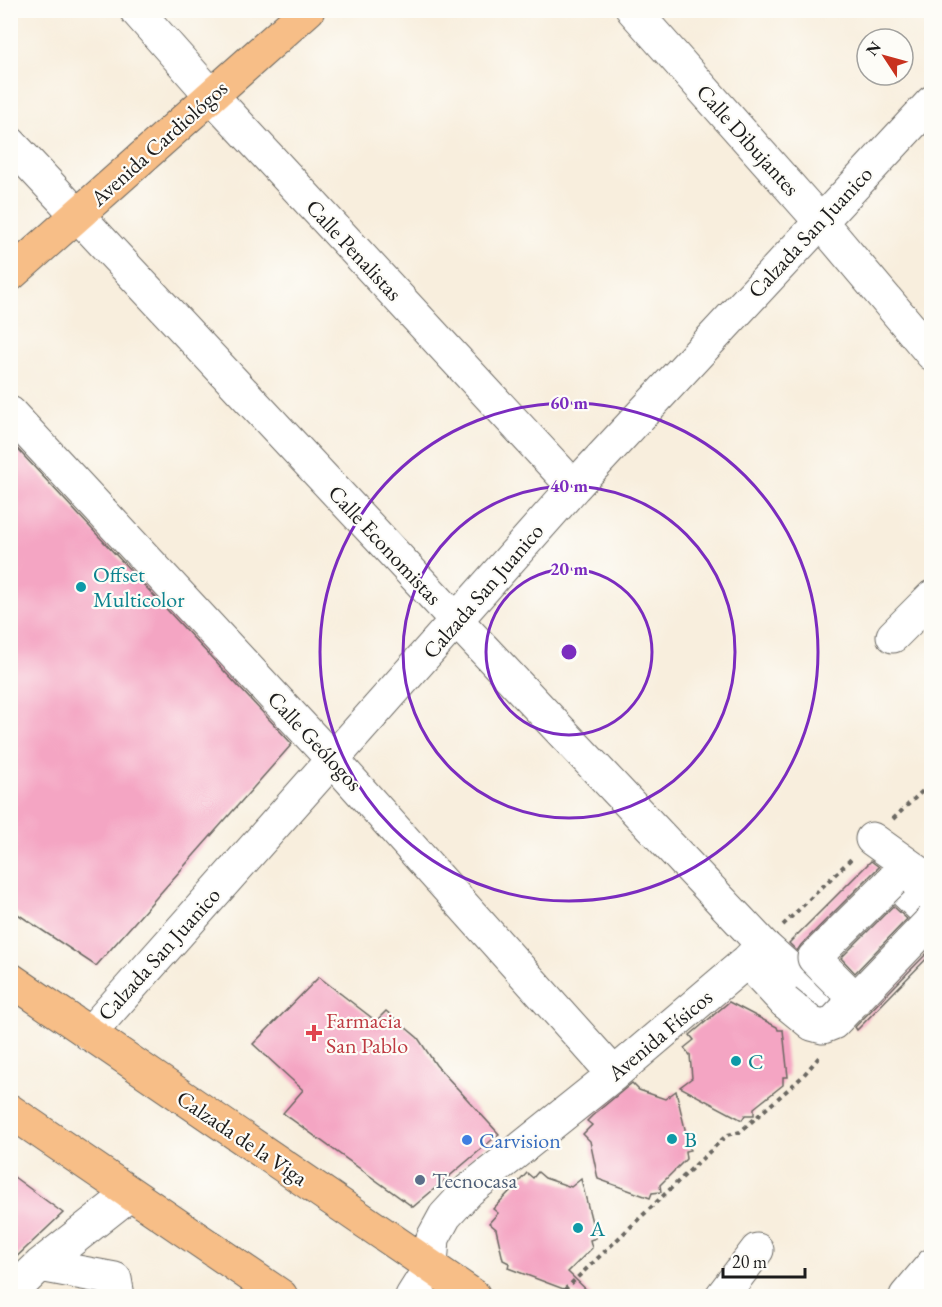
<svg xmlns="http://www.w3.org/2000/svg" width="942" height="1307" font-family="'EB Garamond',serif">
<style>
.building{fill:#f4a5c3}
.lines{fill:none;stroke-linecap:round;stroke-linejoin:round}
.minor-casing{stroke:#696660;stroke-width:35}
.major-casing{stroke:#696660;stroke-width:35}
.path{stroke:#696660;stroke-width:4;stroke-dasharray:4.5 4.5;stroke-linecap:butt}
.minor{stroke:#fff;stroke-width:33}
.major{stroke:#f7be87;stroke-width:33}
.minor-bridge-casing{stroke:#696660;stroke-width:35;stroke-linecap:butt}
.minor-bridge{stroke:#fff;stroke-width:33}
.ring{fill:none;stroke:#7b2cbf;stroke-width:3}
.culture-dot{fill:#0f9aa8;stroke:#fdfcf7;stroke-width:2}
.health-dot{fill:#e0444e;stroke:#fdfcf7;stroke-width:2}
.shop-dot{fill:#3f7fe0;stroke:#fdfcf7;stroke-width:2}
.service-dot{fill:#5c6f8a;stroke:#fdfcf7;stroke-width:2}
.labels{text-anchor:middle;dominant-baseline:central;stroke-width:4.5;stroke-linejoin:round;paint-order:stroke}
.street-label{font-size:22px;fill:#1c1c1c;stroke:#fdfcf7}
.culture-label{font-size:22px;fill:#0d838f;stroke:#fdfcf7;text-anchor:start}
.health-label{font-size:22px;fill:#be3a42;stroke:#fdfcf7;text-anchor:start}
.shop-label{font-size:22px;fill:#366cbe;stroke:#fdfcf7;text-anchor:start}
.service-label{font-size:22px;fill:#4e5e75;stroke:#fdfcf7;text-anchor:start}
.centre{fill:#7b2cbf;stroke:#fdfcf7;stroke-width:3}
.ring-label{font-size:18px;text-anchor:middle;font-weight:bold;fill:#7b2cbf;stroke:#fdfcf7;stroke-width:4.5;stroke-linejoin:round;paint-order:stroke}
</style>
<rect width="100%" height="100%" fill="#fdfcf7"/>
<filter id="ink" filterUnits="userSpaceOnUse"><feTurbulence type="fractalNoise" baseFrequency=".0167" numOctaves="2"/><feDisplacementMap in="SourceGraphic" scale="12" xChannelSelector="R" yChannelSelector="G"/><feConvolveMatrix kernelMatrix="1 2 1 2 8 2 1 2 1" color-interpolation-filters="sRGB"/></filter>
<filter id="wash" filterUnits="userSpaceOnUse"><feTurbulence type="fractalNoise" baseFrequency=".008" numOctaves="4" result="noise"/><feDisplacementMap in="SourceGraphic" scale="24" xChannelSelector="R" yChannelSelector="G"/><feGaussianBlur stdDeviation="1.35" result="paint"/><feColorMatrix in="noise" values="0 0 0 0 0 0 0 0 0 0 0 0 0 0 0 0 0 1.4 0 .05"/><feComposite in="paint" operator="in"/></filter>
<g filter="url(#wash)">
<rect width="100%" height="100%" fill="#f8eedd"/>
<g id="blocks">
<!-- building -->
<path class="building" d="M10,441L292,744L96,966L10,909Z
M871,861L879,867L801,945L797,951L789,943Z
M893,906L907,919L855,973L841,958Z
M932,948V953L857,1030L855,1027Z
M319,977L376,1021L386,1011L418,1038L436,1065L499,1134L413,1207L283,1113L303,1090L253,1044Z
M729,1002L777,1027L778,1030H783L788,1077H783V1085L754,1108V1115H745L742,1120L680,1087L692,1078L690,1055L684,1048L694,1040L690,1035Z
M632,1083L639,1090L665,1099L676,1091L690,1150L685,1151L686,1159L660,1185L661,1192L652,1193L650,1198L598,1179L590,1141L583,1134L592,1125L587,1121L592,1116Z
M538,1172L545,1178L571,1187L581,1179L596,1238L590,1240L592,1248L568,1272L593,1296H582L508,1268L509,1263L503,1260L496,1229L489,1223L498,1213L493,1209L527,1173L533,1178Z
M10,1174L63,1213L10,1263Z"/>
</g>
</g>
<g filter="url(#ink)">
<use href="#blocks" fill-opacity="0" stroke="#696660" stroke-width="1.5"/>
<g class="lines">
<defs>
<path id="minor" d="M136,10L212,96L574,487
M633,10L820,221L932,354
M10,143L457,621L763,945L803,981L826,1007L837,1008
M10,413L332,759L614,1074
M893,636L932,597
M872,839L932,882
M893,880L932,917
M747,961L785,1002
M89,1034L574,487L932,102
M40,1265L115,1279L118,1296
M10,1294L40,1265L130,1194
M412,1296L431,1266L433,1238L445,1216L469,1190L614,1074L747,961L763,945
M722,1296L757,1250
M906,1296L932,1265"/>
<path id="major" d="M10,275L308,10
M10,979L474,1296
M10,1111L281,1296"/>
</defs>
<!-- minor casing -->
<use href="#minor" class="minor-casing"/>
<!-- major casing -->
<use href="#major" class="major-casing"/>
<!-- path -->
<path class="path" d="M893,819L932,782
M783,925L851,859
M558,1296L727,1135L740,1132L802,1077L820,1056"/>
<!-- minor -->
<use href="#minor" class="minor"/>
<!-- major -->
<use href="#major" class="major"/>
<defs>
<path id="minor-bridge" d="M856,1000L814,958L893,880
M785,1002L812,1024L823,1027L833,1023L932,920"/>
</defs>
<!-- minor-bridge casing -->
<use href="#minor-bridge" class="minor-bridge-casing"/>
<!-- minor-bridge -->
<use href="#minor-bridge" class="minor-bridge"/>
</g>
</g>
<!-- distance rings -->
<g class="ring">
<circle cx="569" cy="652" r="83"/>
<circle cx="569" cy="652" r="166"/>
<circle cx="569" cy="652" r="249"/>
</g>
<!-- markers -->
<g class="culture-dot">
<circle cx="81" cy="587" r="6"/>
<circle cx="736" cy="1061" r="6"/>
<circle cx="672" cy="1139" r="6"/>
<circle cx="578" cy="1228" r="6"/>
</g>
<path class="health-dot" d="M311 1024h6v6h6v6h-6v6h-6v-6h-6v-6h6z"/>
<circle class="shop-dot" cx="467" cy="1140" r="6"/>
<circle class="service-dot" cx="420" cy="1180" r="6"/>
<g class="labels">
<!-- street labels -->
<g class="street-label">
<text transform="translate(748 140) rotate(48)">Calle Dibujantes</text>
<text transform="translate(159 143) rotate(-42)">Avenida Cardiológos</text>
<text transform="translate(810 232) rotate(-47)">Calzada San Juanico</text>
<text transform="translate(354 250) rotate(47)">Calle Penalistas</text>
<text transform="translate(385 545) rotate(47)">Calle Economistas</text>
<text transform="translate(483 591) rotate(-49)">Calzada San Juanico</text>
<text transform="translate(315 741) rotate(47)">Calle Geólogos</text>
<text transform="translate(159 954) rotate(-48)">Calzada San Juanico</text>
<text transform="translate(660 1035) rotate(-40)">Avenida Físicos</text>
<text transform="translate(242 1138) rotate(34)">Calzada de la Viga</text>
</g>
<!-- culture labels -->
<g class="culture-label">
<text x="93" y="574">Offset<tspan x="93" dy="25">Multicolor</tspan></text>
<text x="748" y="1061">C</text>
<text x="684" y="1139">B</text>
<text x="590" y="1228">A</text>
</g>
<!-- health labels -->
<g class="health-label">
<text x="326" y="1020">Farmacia<tspan x="326" dy="25">San Pablo</tspan></text>
</g>
<!-- shop labels -->
<g class="shop-label">
<text x="479" y="1140">Carvision</text>
</g>
<!-- service labels -->
<g class="service-label">
<text x="432" y="1180">Tecnocasa</text>
</g>
</g>
<circle cx="569" cy="652" r="9" class="centre"/>
<g class="ring-label">
<text x="569" y="409">60 m</text>
<text x="569" y="492">40 m</text>
<text x="569" y="575">20 m</text>
</g>
<!-- margin -->
<rect width="942" height="1307" fill="none" stroke="#fdfcf7" stroke-width="36"/>
<!-- north arrow -->
<g transform="translate(885 57) rotate(306)"><circle r="28" fill="#fdfcf7" stroke="#a3a29f" stroke-width="1.5"/>
<path d="M0-4.5L10 22L0 15L-10 22Z" fill="#c8321e"/>
<text y="-9" font-size="16" font-weight="bold" text-anchor="middle" fill="#1c1c1c">N</text>
</g>
<!-- scale -->
<path d="M723 1268v9h82v-9" fill="none" stroke="#1c1c1c" stroke-width="3"/>
<text x="732" y="1268" font-size="18" fill="#1c1c1c" stroke="#fdfcf7" stroke-width="4.5" paint-order="stroke">20 m</text>
</svg>
